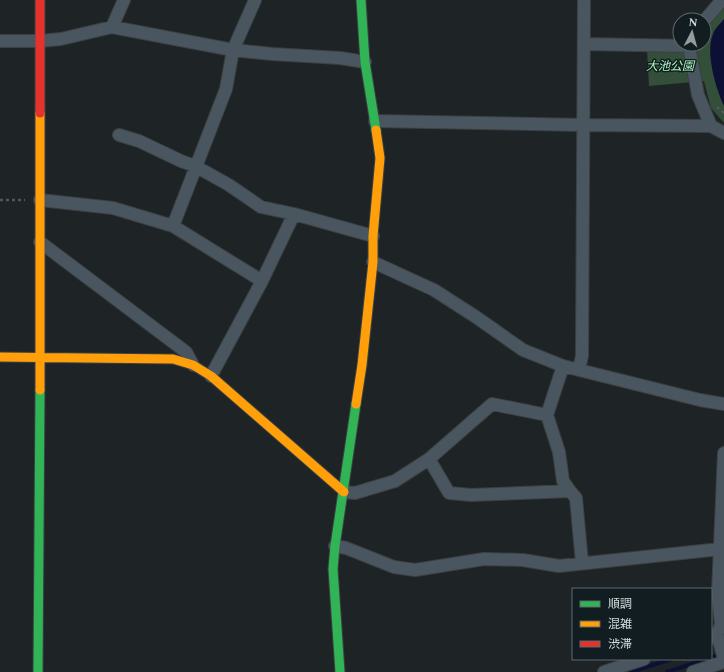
<svg xmlns="http://www.w3.org/2000/svg" width="724" height="672" font-family="Spectral,'Noto Sans JP',serif">
<style>
.green{fill:#334e39}
.water{fill:#0d1035}
.lines{fill:none;stroke-linecap:round;stroke-linejoin:round}
.stream{stroke:#0d1035;stroke-width:4}
.street-casing{stroke:#3c4042;stroke-width:14}
.fast-casing{stroke:#3c4042;stroke-width:11}
.slow-casing{stroke:#3c4042;stroke-width:11}
.jam-casing{stroke:#3c4042;stroke-width:11}
.path{stroke:#4e575c;stroke-width:2.5;stroke-dasharray:3 3;stroke-linecap:butt}
.street{stroke:#4a565f;stroke-width:12}
.fast{stroke:#30b455;stroke-width:9}
.slow{stroke:#ff9f0a;stroke-width:9}
.jam{stroke:#e5322d;stroke-width:9}
.labels{text-anchor:middle;dominant-baseline:central;stroke-width:3;stroke-linejoin:round;paint-order:stroke}
.park-label{font-size:12px;font-style:italic;fill:#aff7bd;stroke:#111d20}
</style>
<rect width="100%" height="100%" fill="#1e2426"/>
<!-- green -->
<path class="green" d="M724,5V123L711,108L704,81L649,86L647,49L696,48L697,44H704V28L709,20Z"/>
<!-- water -->
<path class="water" d="M724,19V106C716,89 705,52 713,34C715,28 721,23 724,19Z"/>
<g class="lines">
<!-- stream -->
<path class="stream" d="M711,647L718,645
M711,658L722,654
M631,672L672,659
M667,672L707,659"/>
<defs>
<path id="street" d="M704,21L722,0
M112,27L124,0
M0,41H40L61,39L112,27L233,50L272,54L340,58L365,62
M584,44L689,46
M691,44L689,46L698,95L711,126L724,133
M375,121L583,125L711,126
M119,135L139,141L181,161L195,166L229,185L261,207L294,214L373,236
M40,200L113,208L173,226L262,281
M173,226L226,89L233,50L255,0
M40,242L186,352L193,365
M373,262L434,290L476,317L523,350L563,366L700,400L724,404
M579,369L582,356L584,0
M211,376L262,281L294,214
M547,415L563,366
M429,459L449,493L471,495L570,491L576,498L582,563
M344,492L355,493L395,481L429,459L492,404L547,415L559,452L563,481L570,491
M335,546L346,548L394,567L415,570L484,559L523,560L559,566L711,550H720
M717,634L721,625L718,593L724,453
M711,637L717,634L724,659
M604,672L644,659
M693,672L724,662"/>
<path id="fast" d="M361,0L365,62L376,130
M38,672L40,390
M340,672L333,569L335,546L356,404"/>
<path id="slow" d="M0,357L173,359L193,365L211,376L344,492
M40,390V113
M356,404L362,365L373,262V236L380,158L376,130"/>
<path id="jam" d="M40,0V113"/>
</defs>
<!-- street casing -->
<use href="#street" class="street-casing"/>
<!-- fast casing -->
<use href="#fast" class="fast-casing"/>
<!-- slow casing -->
<use href="#slow" class="slow-casing"/>
<!-- jam casing -->
<use href="#jam" class="jam-casing"/>
<!-- path -->
<path class="path" d="M704,41L709,33
M717,107L724,113
M0,200H25"/>
<!-- street -->
<use href="#street" class="street"/>
<!-- fast -->
<use href="#fast" class="fast"/>
<!-- slow -->
<use href="#slow" class="slow"/>
<!-- jam -->
<use href="#jam" class="jam"/>
</g>
<g class="labels">
<!-- park labels -->
<g class="park-label">
<text x="670" y="66">大池公園</text>
</g>
</g>
<!-- legend -->
<rect x="572" y="588" width="140" height="72" fill="#111d20" stroke="#5f696c"/>
<rect x="580" y="601" width="20" height="6" fill="#30b455" stroke="#5f696c"/>
<text x="608" y="608" font-size="12" fill="#d3dbdd">順調</text>
<rect x="580" y="621" width="20" height="6" fill="#ff9f0a" stroke="#5f696c"/>
<text x="608" y="628" font-size="12" fill="#d3dbdd">混雑</text>
<rect x="580" y="641" width="20" height="6" fill="#e5322d" stroke="#5f696c"/>
<text x="608" y="648" font-size="12" fill="#d3dbdd">渋滞</text>
<!-- north arrow -->
<g transform="translate(692 32) rotate(6)"><circle r="19" fill="#111d20" stroke="#5f696c"/>
<path d="M0-3L7 15L0 10L-7 15Z" fill="#949b9d"/>
<text y="-6" font-size="11" font-weight="bold" text-anchor="middle" fill="#d3dbdd">N</text>
</g>
</svg>
